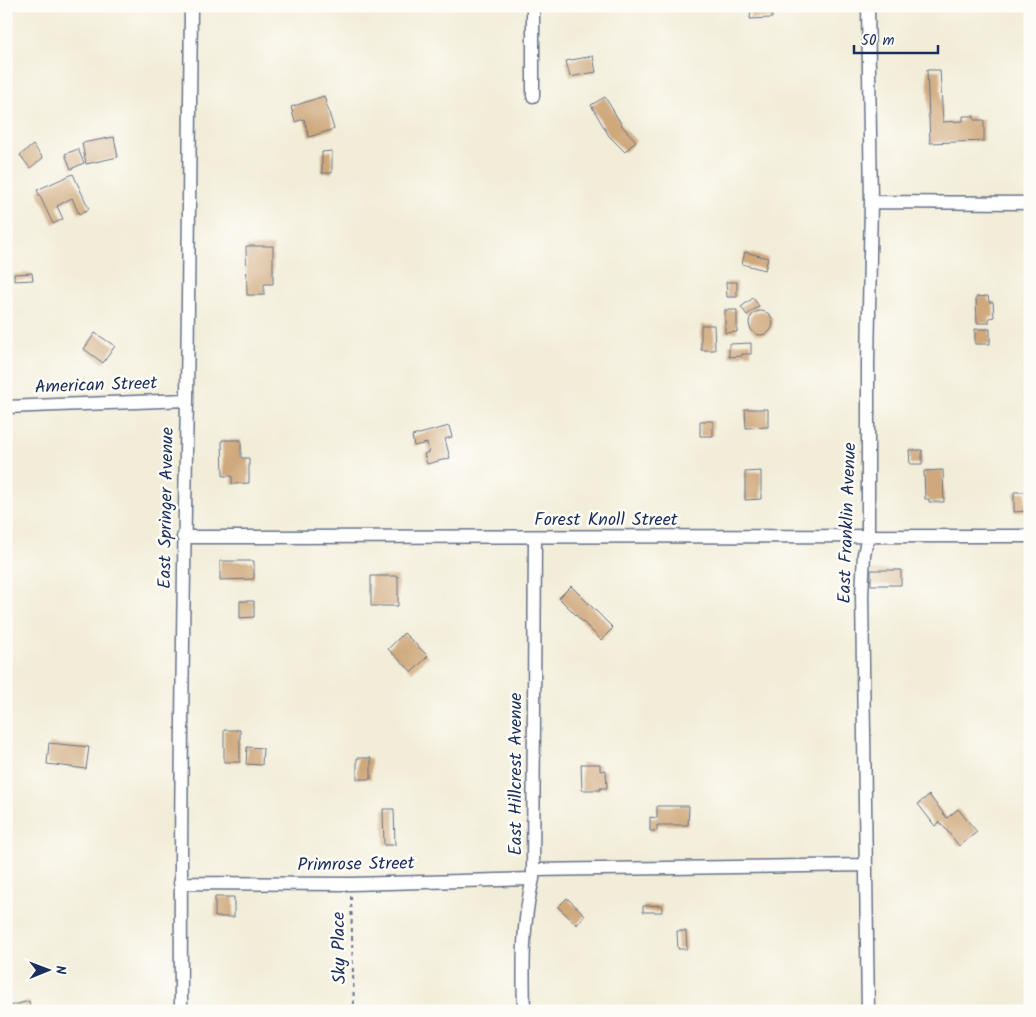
<svg xmlns="http://www.w3.org/2000/svg" width="1036" height="1017" font-family="Kalam,sans-serif">
<style>
.building{fill:#cfa87b}
.lines{fill:none;stroke-linecap:round;stroke-linejoin:round}
.minor-casing{stroke:#667289;stroke-width:15}
.path{stroke:#667289;stroke-width:2;stroke-dasharray:4 4;stroke-linecap:butt}
.minor{stroke:#fff;stroke-width:12}
.labels{text-anchor:middle;dominant-baseline:central;stroke-width:5;stroke-linejoin:round;paint-order:stroke}
.street-label{font-size:18px;fill:#1b2f5e;stroke:#fdfcf7}
</style>
<rect width="100%" height="100%" fill="#fdfcf7"/>
<filter id="ink" filterUnits="userSpaceOnUse"><feTurbulence type="fractalNoise" baseFrequency=".02" numOctaves="2"/><feDisplacementMap in="SourceGraphic" scale="10" xChannelSelector="R" yChannelSelector="G"/><feConvolveMatrix kernelMatrix="1 2 1 2 8 2 1 2 1" color-interpolation-filters="sRGB"/></filter>
<filter id="wash" filterUnits="userSpaceOnUse"><feTurbulence type="fractalNoise" baseFrequency=".0096" numOctaves="4" result="noise"/><feDisplacementMap in="SourceGraphic" scale="20" xChannelSelector="R" yChannelSelector="G"/><feGaussianBlur stdDeviation="1.12" result="paint"/><feColorMatrix in="noise" values="0 0 0 0 0 0 0 0 0 0 0 0 0 0 0 0 0 1.4 0 .05"/><feComposite in="paint" operator="in"/></filter>
<g filter="url(#wash)">
<rect width="100%" height="100%" fill="#f2edd8"/>
<g id="blocks">
<!-- building -->
<path class="building" d="M772,9V18L750,19L751,10Z
M593,56L596,72L570,77L566,61Z
M927,70H940L943,122L963,121V116H974V120H984V141L930,143Z
M324,96L334,129L309,137L304,119L295,122L291,107Z
M605,97L623,127L636,141L625,152L609,136L591,105Z
M114,137L118,157L86,164L82,143Z
M33,145L43,158L30,168L20,155Z
M78,149L84,163L71,169L65,154Z
M332,151V173H322V152Z
M73,174L89,209L79,214L72,198L57,206L63,219L53,224L37,190Z
M246,246H273V284H264V295H247Z
M745,252L768,258L765,270L742,264Z
M32,273L33,280L14,281V274Z
M726,282H737V297H727Z
M988,296L989,302H993L994,317L989,318V323H977L976,297Z
M753,298L759,306L747,315L741,307Z
M725,310H737V332L725,333Z
M749 323a12 12 0 1 1 24 0a12 12 0 1 1-24 0Z
M701,325H714L715,350H701Z
M975,329H990V344H975Z
M95,333L115,346L103,363L84,349Z
M751,343V354H742V356L729,357V344Z
M745,409H768V427L746,428Z
M700,421H713V436H700Z
M449,426L452,437L445,439L450,458L427,464L424,454L429,452L427,443L414,446L412,436Z
M222,440H241V458H249V483L232,484V476H223Z
M909,450H922V464H910Z
M943,470L944,502H929V499H925L924,471Z
M761,471V499L745,500V472Z
M1014,492H1026V511L1014,512Z
M220,561H254V579L220,580Z
M871,570H901V585H871Z
M371,576H398V606H371Z
M571,586L613,628L601,640L559,598Z
M240,601H254V617L240,618Z
M404,633L428,656L412,672L388,649Z
M224,730H240V762H224Z
M49,743L89,747L86,769L47,764Z
M247,747L263,748L262,765L246,764Z
M357,758H371V779H357Z
M581,764H600V771L606,770L607,788H600V790H582Z
M929,795L947,818L958,809L977,832L959,846L940,822L935,826L918,804Z
M657,806H689L688,825H657V831H650V817L657,818Z
M383,809H394L395,845H384Z
M215,897H234V917H215Z
M567,898L585,915L577,925L558,907Z
M662,905V912H643V906Z
M677,931H686L687,949H678Z
M29,1001L31,1011H6V1007Z"/>
</g>
</g>
<g filter="url(#ink)">
<use href="#blocks" fill-opacity="0" stroke="#667289" stroke-width="1"/>
<g class="lines">
<defs>
<path id="minor" d="M533,6V96
M871,202L1030,203
M6,407L187,400
M183,537L1030,536
M533,870L866,865
M180,883L351,884L533,879
M181,1011C180,807 183,604 187,400C189,269 189,137 191,6
M524,1011C523,966 522,922 533,879L535,537
M868,1011L862,595L864,554L868,536V363L871,202L868,6"/>
</defs>
<!-- minor casing -->
<use href="#minor" class="minor-casing"/>
<!-- path -->
<path class="path" d="M351,896L354,1011"/>
<!-- minor -->
<use href="#minor" class="minor"/>
</g>
</g>
<g class="labels">
<!-- street labels -->
<g class="street-label">
<text transform="translate(96 386) rotate(-2)">American Street</text>
<text transform="translate(167 508) rotate(-89)">East Springer Avenue</text>
<text x="606" y="520">Forest Knoll Street</text>
<text transform="translate(848 523) rotate(-88)">East Franklin Avenue</text>
<text transform="translate(516 774) rotate(-90)">East Hillcrest Avenue</text>
<text transform="translate(356 865) rotate(-1)">Primrose Street</text>
<text transform="translate(340 948) rotate(-91)">Sky Place</text>
</g>
</g>
<!-- margin -->
<rect width="1036" height="1017" fill="none" stroke="#fdfcf7" stroke-width="25"/>
<!-- north arrow -->
<g transform="translate(48 970) rotate(89)" stroke="#fdfcf7" stroke-width="4" paint-order="stroke">
<path d="M0-4L9 19L0 12L-9 19Z" fill="#1b2f5e"/>
<text y="-8" font-size="14" font-weight="bold" text-anchor="middle" fill="#1b2f5e">N</text>
</g>
<!-- scale -->
<path d="M854 45v8h84v-8" fill="none" stroke="#1b2f5e" stroke-width="2.5"/>
<text x="861" y="45" font-size="15" fill="#1b2f5e" stroke="#fdfcf7" stroke-width="4" paint-order="stroke">50 m</text>
</svg>
